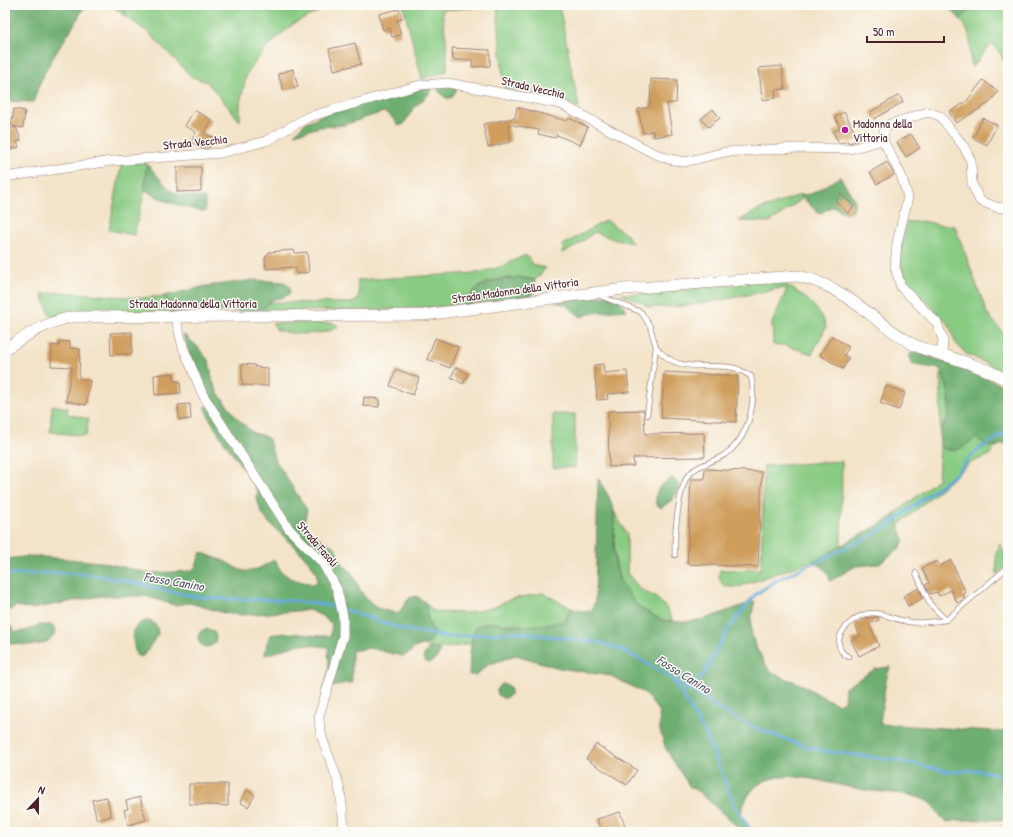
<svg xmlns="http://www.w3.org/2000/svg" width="1013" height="837" font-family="'Patrick Hand',sans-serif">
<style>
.green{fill:#89cb83;stroke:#6a7557}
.forest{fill:#6eaf71;stroke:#5c674e}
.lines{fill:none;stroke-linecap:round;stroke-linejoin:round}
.stream{stroke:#64aada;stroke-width:3}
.building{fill:#cf9d5c}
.service-casing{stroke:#9e817a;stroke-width:6}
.minor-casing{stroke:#9e817a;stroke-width:10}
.tertiary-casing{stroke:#9e817a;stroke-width:12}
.service{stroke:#fff;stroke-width:4.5}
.minor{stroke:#fff;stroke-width:9}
.tertiary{stroke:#fff;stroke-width:11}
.poi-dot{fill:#b5179e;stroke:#fdfcf7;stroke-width:1.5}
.labels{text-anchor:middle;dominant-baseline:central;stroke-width:3;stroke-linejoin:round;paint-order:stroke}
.street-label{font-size:12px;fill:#4a1f2b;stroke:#fdfcf7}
.poi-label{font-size:12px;fill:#4a1f2b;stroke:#fdfcf7;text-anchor:start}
.water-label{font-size:13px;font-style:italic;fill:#545771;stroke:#fdfcf7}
</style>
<rect width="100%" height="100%" fill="#fdfcf7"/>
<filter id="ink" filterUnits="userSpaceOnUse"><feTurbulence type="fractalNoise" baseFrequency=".025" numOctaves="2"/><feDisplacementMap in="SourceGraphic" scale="8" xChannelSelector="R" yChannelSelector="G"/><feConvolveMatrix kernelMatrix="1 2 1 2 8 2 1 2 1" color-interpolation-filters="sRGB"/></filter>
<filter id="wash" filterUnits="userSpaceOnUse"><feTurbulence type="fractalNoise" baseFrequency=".012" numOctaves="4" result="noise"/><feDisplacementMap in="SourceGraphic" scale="16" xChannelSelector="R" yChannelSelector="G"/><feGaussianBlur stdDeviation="0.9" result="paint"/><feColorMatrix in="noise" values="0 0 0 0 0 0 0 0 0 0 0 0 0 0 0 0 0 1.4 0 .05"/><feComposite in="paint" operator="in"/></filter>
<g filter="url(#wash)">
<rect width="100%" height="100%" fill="#f3e3c8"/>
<!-- green -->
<path class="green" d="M129,5H332L293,24L265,49L247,73L240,103V121L207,82L192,77L148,32L124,15Z
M403,5H559L579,107L557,99L504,89L497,6L442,10L447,47V71L422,79Z
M976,5H1008V71L1000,53L992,44C984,50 980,60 972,67C967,46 976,39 960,19Z
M122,162L146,163L145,190L134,235L109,230Z
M800,195L802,199L771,222L739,221L758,210Z
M606,220L627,235L632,243L616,240L595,232L573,248L562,253L563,245Z
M924,221L939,225L955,226L987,313L1008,339L1004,372L965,353L955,342L949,325L906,281L899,259L907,222Z
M526,255L535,266L546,268L535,280C517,276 492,276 476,289C472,293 469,300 466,305L381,310L262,311L267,302L351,303L358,300L359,293L357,280L476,273L497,268Z
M776,280C796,289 820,305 826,327L812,354L784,345H773L772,323L787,289L782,288C738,296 693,309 648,307L643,303L621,294L653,293Z
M61,292L139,298L164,296L168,306L174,312L99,311L50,316L42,294Z
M272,323H333L337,325L338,328C318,336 297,335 277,330Z
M941,369C949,390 955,411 940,430Z
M52,405L68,408L67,414L89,419L86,436L50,432Z
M553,414H575V467L553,468Z
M976,438L990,447L999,445L988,456L970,463L899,525L895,514L938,479L940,447C958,455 961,447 976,438Z
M842,461L841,546L824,557L738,587H725C719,581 718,577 720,570L761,569L764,466Z
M614,511L627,535V573L640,589L655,597L666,607L673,621C662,621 656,617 647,612C609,590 615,549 614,511Z
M1000,544L1002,550L1008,549V564L997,574L996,553Z
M543,593L571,608L565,621C540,627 513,626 487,622L473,633L472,643C457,646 436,653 423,645L427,643L429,625L425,602L432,610L437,612L467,613L494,607L511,599Z"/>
<!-- forest -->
<path class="forest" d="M5,5H85C69,38 41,67 34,102L5,101Z
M110,5H129L124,15Z
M947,5H976L960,19Z
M432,86L429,94L414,108L403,125H398L389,114L383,112L344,125L321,127L294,134L305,123L326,113Z
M437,86H456V91L451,98H446L439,92Z
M146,163L170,190L180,195L205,198V212C183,207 164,202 145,190Z
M840,177L855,200L854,208L850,213L844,212L833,206L819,214L800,195L811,194Z
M519,277L535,280L533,295L466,305L476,289L493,281Z
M254,280L285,282L290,287V293C279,303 274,292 262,311L174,312L168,306L164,296L206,286Z
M609,295L617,298L627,310L592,313L581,317L566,305L555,302Z
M183,334L197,346L209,361L213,382L218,393L237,418L253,433L262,435L269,439L274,458L307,510L303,529L335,547L343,565L351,572L363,595L377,608L398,614L409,598L416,596L425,602L429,624L435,632L430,642L414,648L410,653L402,656L370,648L352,651V683H345L324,690L329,669L328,647L301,644L265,655L267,642L271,635C291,630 311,637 330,636L332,624L322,616L309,610L243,615L224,613L190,603L174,605L145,596H101L31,609L16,606L9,611L8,622L15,632L25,631L38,625H52L56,632C46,651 23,644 5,643V559L33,556L101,562L149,573L191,571L196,566L201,552C208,555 215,558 222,560C234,565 242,576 257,569C263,567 268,563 274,560L276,561C280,578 300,582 315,584C329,570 274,531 266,519C261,513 259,504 256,497L258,492C242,463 218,439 204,407L212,406L213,403L190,356Z
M915,352L972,371L1008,388V443L990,447L976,438C961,447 958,455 940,447C940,442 938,433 941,429C943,426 946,424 947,421C954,404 947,385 941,369L914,365L910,362V354Z
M598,478L609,497L614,511V556L618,577L637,606L663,621L683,622L705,619L755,601C749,623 749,635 760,654C762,659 765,666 770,670C779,678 792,680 803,685C815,692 825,699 838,704L844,701L845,688L875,669L890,667L886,680L880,724L1008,732V819C987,821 967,818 946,822C938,815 934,804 925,800C908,792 884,793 865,790C823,785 757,752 741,813L750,832H743L699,792L689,786L666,749L660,730L659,712L645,693L611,676L559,668L516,655L488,665L476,675H469C470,658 469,641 477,626C490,621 499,624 511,625C529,627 548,625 565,621L571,608L585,612L592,610L595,600Z
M673,478L680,487L672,500L661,508L656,504C654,491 660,483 673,478Z
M895,514L904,540L900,548L879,564L856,566L830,581C828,570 823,566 812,562C824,557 832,551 842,545C859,534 879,527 895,514Z
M151,620L157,627L158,634L145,654L141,657L136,655C132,638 128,623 151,620Z
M198 638a9 9 0 1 1 18 0a9 9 0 1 1-18 0Z
M429,648L438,649L440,652L436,659L429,663L425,661L423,657Z
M497 691a7 7 0 1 1 14 0a7 7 0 1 1-14 0Z"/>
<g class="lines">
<!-- stream -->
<path class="stream" d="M5,575C39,573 72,571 105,577C137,582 168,593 200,597C247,602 293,596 339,608
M346,610L402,629L447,637L516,632L602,643L620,649L643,661L733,717L753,727L801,745L825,751L901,761L950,772L976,770L998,774L1008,773
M673,680L706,735L736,808L752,832
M689,690L704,674L728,629L755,595L777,580L869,537L889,525L957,473L968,459L979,449L1008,431"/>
</g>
<g id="blocks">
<!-- building -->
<path class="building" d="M399,9L402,19L397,20L401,35L392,37L390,28L383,30L379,14Z
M355,43L361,64L334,70L329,49Z
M452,48L490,50V66L472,67V60H453Z
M782,66L785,89L775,90L776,98L762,100L759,68Z
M293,69L298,87L284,91L278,74Z
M651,79L677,80L676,103H667L672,134L654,137L653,131L643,133L638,109L650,107Z
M983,80L998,92L989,103L956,123L949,112L966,102Z
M899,95L903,102L874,119L870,112Z
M517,107L567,121L569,118L588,127L580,145L557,135L555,138L538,134L539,130L508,124L511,142L488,147L483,124L515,118Z
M14,109L25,111L23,128L11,126Z
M713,109L720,118L708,127L701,119Z
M194,110L212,120L204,133L214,138L209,148H202L191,142L196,132L185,126Z
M844,112L859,140L849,143L848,141L839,143L833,132L840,128L835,117Z
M983,118L997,125L987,145L973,138Z
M16,127L21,140L17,142L19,147L11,150L5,137V132Z
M911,134L920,148L906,157L897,142Z
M887,162L894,175L877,184L870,172Z
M177,167H201V191L177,192Z
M841,194L854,206L848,213L835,201Z
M294,250L295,253L307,252L309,272L296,274V267L266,269L265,258L269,252Z
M132,332V354L111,355L110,333Z
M832,336L849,347L844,355L849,358L843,369L820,355Z
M435,338L458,347L450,368L427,359Z
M59,341L70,342V348L80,349L79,378L90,381L86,405L66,401L72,367L51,366L52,345L59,346Z
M242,364L255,365V367L268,368V386L242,385Z
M603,364L604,373L627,371L629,392L607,394L608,399L597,400L594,365Z
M456,367L468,374L463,384L451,377Z
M396,369L419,378L413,395L390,386Z
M664,372L738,376L736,422L661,418Z
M173,373L174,381H180L181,393L155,395L154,375Z
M886,386L905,393L899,410L880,403Z
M364,397L379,399V407L363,406Z
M190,404L191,419L179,420L178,405Z
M644,410L645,434L704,433L705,457L633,458L634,466L609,467L608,411Z
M705,469L762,472L758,567L687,564L691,479H704Z
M951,560L966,593L963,594L965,599L957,603L951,590L939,596L937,592L930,594L925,585L929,583L922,568L937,561L940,566Z
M919,588L923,598L908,606L903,596Z
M878,617L879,620L869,624L879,646L859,656L851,640L860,636L855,624L867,618Z
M596,744L637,770L627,785L586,759Z
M189,784H228V806L189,804Z
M247,790L255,795L248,807L240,802Z
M107,797L111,816L97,820L92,800Z
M140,797L146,820L128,825L124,810L128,809L126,801Z
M620,812L627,832H602L597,819Z"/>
</g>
</g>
<g filter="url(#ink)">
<use href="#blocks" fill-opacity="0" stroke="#9e817a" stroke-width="1"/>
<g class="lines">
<defs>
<path id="service" d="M598,295L641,312L650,326L656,347L647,415
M656,347C678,375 704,362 734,368C740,369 746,374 751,376C757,403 748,440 724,455C712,463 695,465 687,477C678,493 674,537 675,555
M916,573L930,604L946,620L1008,567
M849,657C842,654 838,648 839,640C840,632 845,627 851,622C874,604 885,618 909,622C921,624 934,621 946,620"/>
<path id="minor" d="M883,140L901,175L908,197L897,243L895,267L901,287L937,323L943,340L942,354
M5,177L112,161L221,153L266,141L308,117L420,85L448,83L561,104L653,153L669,159L685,162L725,152L796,148L850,149L883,140L884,131L890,124L928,112L940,116L964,147L971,161L972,184L980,201L999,208L1008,207
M175,316L183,347L203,395L289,529L322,562L337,589L343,616V636L319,716C319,739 331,758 337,779C342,796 343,814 344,832"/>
<path id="tertiary" d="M5,349C27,335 45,323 71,317L424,315L624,289L796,276C839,282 870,318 906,340C917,348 930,351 943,355C965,362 988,369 1008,381"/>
</defs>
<!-- service casing -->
<use href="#service" class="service-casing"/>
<!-- minor casing -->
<use href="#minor" class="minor-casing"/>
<!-- tertiary casing -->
<use href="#tertiary" class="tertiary-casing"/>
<!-- service -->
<use href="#service" class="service"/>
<!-- minor -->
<use href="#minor" class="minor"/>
<!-- tertiary -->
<use href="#tertiary" class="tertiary"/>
</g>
</g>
<!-- markers -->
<circle class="poi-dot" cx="845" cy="130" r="4"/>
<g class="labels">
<!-- street labels -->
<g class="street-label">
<text transform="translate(533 87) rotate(13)">Strada Vecchia</text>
<text transform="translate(195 142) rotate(-6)">Strada Vecchia</text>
<text transform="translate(515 290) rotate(-8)">Strada Madonna della Vittoria</text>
<text x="193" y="303">Strada Madonna della Vittoria</text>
<text transform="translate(318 544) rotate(49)">Strada Fasoli</text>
</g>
<!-- poi labels -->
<g class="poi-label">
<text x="853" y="123">Madonna della<tspan x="853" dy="14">Vittoria</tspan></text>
</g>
<!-- water labels -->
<g class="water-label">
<text transform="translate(174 581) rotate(10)">Fosso Canino</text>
<text transform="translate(684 674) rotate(32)">Fosso Canino</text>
</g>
</g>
<!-- margin -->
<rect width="1013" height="837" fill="none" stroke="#fdfcf7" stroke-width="20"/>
<!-- north arrow -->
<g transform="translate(38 799) rotate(22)" stroke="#fdfcf7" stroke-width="3" paint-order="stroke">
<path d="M0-3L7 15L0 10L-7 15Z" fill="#4a1f2b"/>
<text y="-6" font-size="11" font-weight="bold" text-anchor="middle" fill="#4a1f2b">N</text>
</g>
<!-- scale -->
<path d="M867 36v6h77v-6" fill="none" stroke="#4a1f2b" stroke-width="2"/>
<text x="873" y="36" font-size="12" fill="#4a1f2b" stroke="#fdfcf7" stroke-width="3" paint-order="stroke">50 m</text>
</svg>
